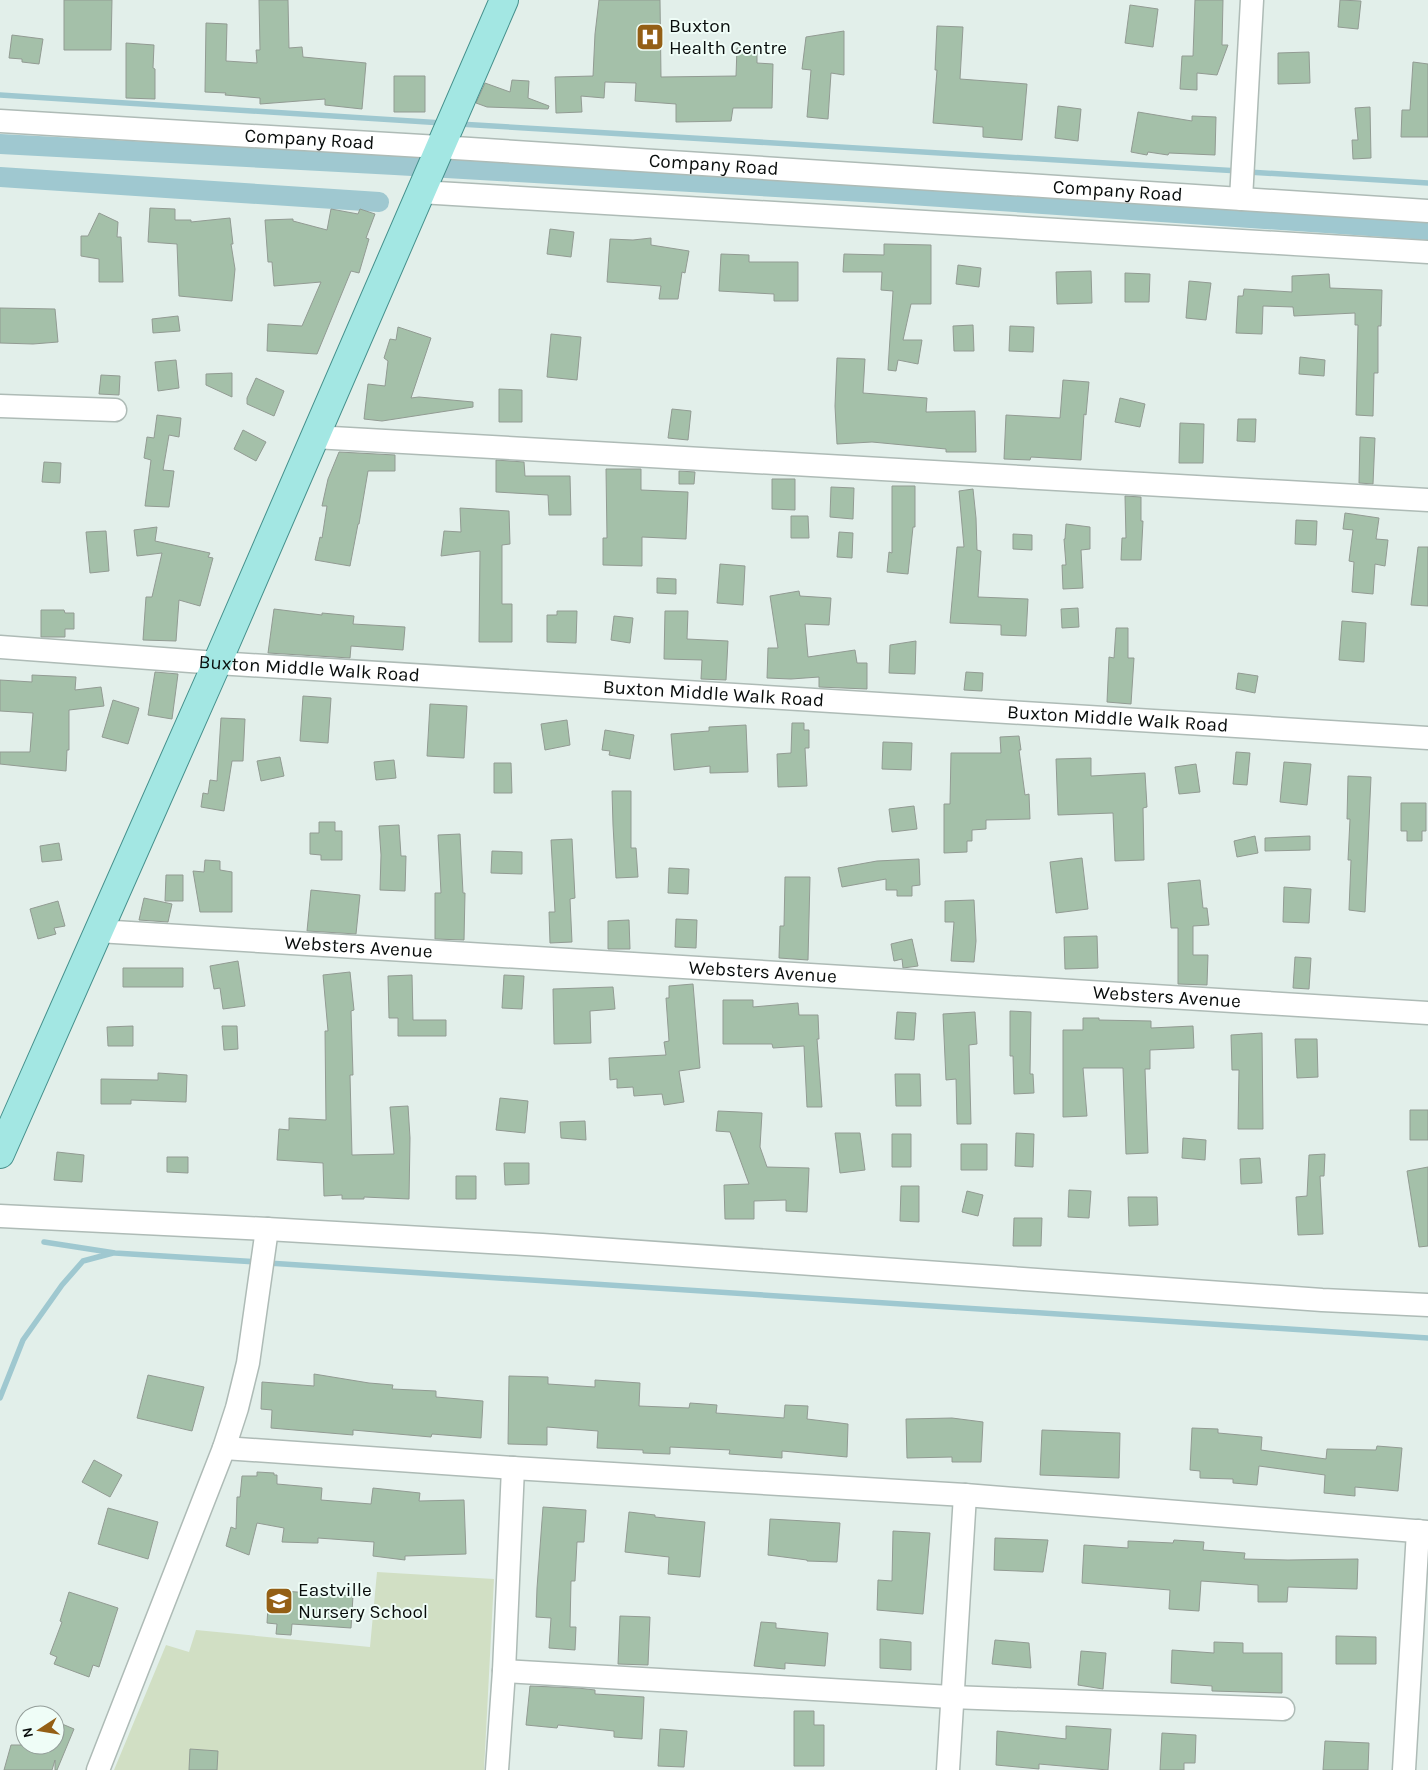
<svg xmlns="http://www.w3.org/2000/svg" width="1428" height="1770" font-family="Karla,sans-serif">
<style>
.green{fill:#d1dfc4}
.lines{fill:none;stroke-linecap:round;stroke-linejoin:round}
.stream{stroke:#9fc8d0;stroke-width:5.5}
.canal{stroke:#9fc8d0;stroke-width:20}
.building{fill:#a4c0a9;stroke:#929b93}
.minor-casing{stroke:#aebbb6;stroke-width:25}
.major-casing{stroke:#45908c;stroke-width:30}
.minor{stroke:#fff;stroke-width:22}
.major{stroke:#a3e7e3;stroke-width:28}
.labels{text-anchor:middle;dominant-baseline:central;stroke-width:4;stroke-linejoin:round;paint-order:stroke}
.poi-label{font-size:19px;fill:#090d0c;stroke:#effdf7;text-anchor:start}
.street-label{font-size:19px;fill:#090d0c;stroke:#effdf7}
</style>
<rect width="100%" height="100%" fill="#e2efea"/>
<!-- green -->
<path class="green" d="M377,1572L494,1579L484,1770H114L166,1645L189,1652L196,1630L370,1647Z"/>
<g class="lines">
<!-- stream -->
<path class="stream" d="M0,95L443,123
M459,124L1239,171
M1248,172L1428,183
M44,1242L115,1253L258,1262
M268,1263L1428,1338
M0,1398L23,1340L62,1285L83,1261L113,1253"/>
<!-- canal -->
<path class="canal" d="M0,144L395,165L881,193L1428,230
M0,177L379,202"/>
</g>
<!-- building -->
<path class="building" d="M64,0H112L111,50H64Z
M259,0H288L289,48L302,47L303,57L366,63L362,109L325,105V99L260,104V98L225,95L226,93L205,92L206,23L227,24L226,61L257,63L256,50H260Z
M599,0H660L661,77L736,76L737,48L757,49V63L773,64L772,108H733L731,121L676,122V104L635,101L636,83L605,82L604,98L581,96L582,112L556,113L555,77L593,76L595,34Z
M1195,0H1223L1222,45H1228L1217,75L1197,73V90L1180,89L1182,56H1193Z
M1340,0L1361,1L1358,29L1338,27Z
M1130,5L1158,9L1153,47L1125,43Z
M937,26L963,27L960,79L1027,84L1022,140L983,137V127L933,123L937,70H935Z
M844,31V75L831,73L828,119L807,117L811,70L802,69L806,37Z
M12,35L43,39L39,64L22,62V59L9,58Z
M126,43L154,45L153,68L155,69V99L126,98Z
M1309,52L1310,83L1278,84V53Z
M1413,62L1428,64V137H1401L1402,110H1410Z
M394,76H425V112H394Z
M512,80L529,81L528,98L549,106L548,109L487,107L476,103L485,83L510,92Z
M1058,106L1081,109L1078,141L1055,138Z
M1370,107L1371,158L1353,159L1352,140H1358L1355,108Z
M1138,112L1192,121V116L1216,117L1215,155L1169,153L1168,155L1148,152L1147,155L1131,152Z
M150,208L175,209V220H191V222L230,218L233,244H231L235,269L232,301L179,296L177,244L148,242Z
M331,209L358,214L360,209L375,214L366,238L369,239L359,273L351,271L317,354L267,351L268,324L302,326L321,282L274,286L272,262H268L265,220L293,219V221L327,230Z
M99,213L118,222L117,237H121L123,282H99V259L81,256V236H88Z
M550,229L574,232L571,257L547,254Z
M651,238V245L689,251L685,273L682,272L678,299H659L661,286L607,282L610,239L633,240Z
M884,244L931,245V304H911L903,340H922L918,364L898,360L896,371L888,370L893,291L881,290L882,272H843L844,254L884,255Z
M721,254L749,255V262H798V301H774V294L719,291Z
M958,265L981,268L979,287L956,284Z
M1091,271L1092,303L1057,304L1056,272Z
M1125,273L1150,274L1149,302H1125Z
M1329,274L1330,288L1382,290L1381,326H1378V373H1374L1373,416L1356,415L1358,325H1355V313L1294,316L1293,307L1263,306L1262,334L1236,333L1238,296H1243L1244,289L1292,292V276Z
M1189,281L1211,283L1206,320L1186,318Z
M0,308L55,309L58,342L33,344L0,343Z
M178,316L180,331L153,333L152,319Z
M973,325L974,351H954L953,326Z
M1010,326L1034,327L1033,352L1009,351Z
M398,327L431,338L411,398L419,397L473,402V407L382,421L364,419L368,384L385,386L388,361L384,358L390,339L396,340Z
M551,334L581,337L577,380L547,377Z
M1300,357L1325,360L1324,376L1299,374Z
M837,358L865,359L863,393L927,398L926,412L975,411L976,452H946V449L872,442L837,444L835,406Z
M176,360L179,388L158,391L155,362Z
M232,373V397L206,385V374Z
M101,375L120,376L119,395L99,394Z
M256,378L284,391L274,416L247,404V398Z
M1063,380L1089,382L1086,415L1084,414L1081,460L1031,457L1030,460L1004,459L1006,415L1060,418Z
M499,389L522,390V422H499Z
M1120,398L1145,404L1140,427L1115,422Z
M672,409L691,411L688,440L668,438Z
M157,415L181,418L179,437L169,435L163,470L174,471L169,507L145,506L151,460L144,458L147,437L154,438Z
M1238,419H1256L1255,442L1237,441Z
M1180,423L1204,424L1203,463H1179Z
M243,430L266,442L256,461L234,449Z
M1360,437L1375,438L1373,484L1359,483Z
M339,452L395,455V471H368L359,524H358L350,566L315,560L320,537L322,538L327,506H322L328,479Z
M496,460L524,462L525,476H570L571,515H549L548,495L496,492Z
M44,462L61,463L60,483L42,482Z
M606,469H641V490L688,492L686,539L642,537V566L603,565V538H607Z
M679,471L695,472L694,484H679Z
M772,479H795V510L772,509Z
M892,486H915V527H913L908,574L887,572L889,552L892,553Z
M831,487L854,488L853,519L830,517Z
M973,489L976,518L977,550L981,551L978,597L1028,599L1026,636L1001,635V625L950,623L957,547H964L959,491Z
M1125,496L1141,497V521H1143L1141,560H1121L1122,538H1126Z
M460,508L509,511L510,544L502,545V604H512V642H479L480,551L441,556L444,531L461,532Z
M1345,513L1379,518L1376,539L1388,540L1385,566L1375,564L1373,594L1352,592L1354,562L1349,561L1353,530L1343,529Z
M791,516H808L809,538H791Z
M1296,520L1317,521L1316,545L1295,544Z
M1066,524L1090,527V549L1081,550L1083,588L1063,589L1062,565H1066L1064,539H1065Z
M157,527L155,541L210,553L208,557L213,558L200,606L179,600L176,641L143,640L146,597H152L162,553L137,556L134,530Z
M106,531L109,571L90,573L86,532Z
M839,532L853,533L852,558L837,557Z
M1013,534L1032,535V550L1013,549Z
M1418,547H1428V606L1411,605Z
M720,564L745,566L743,605L717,603Z
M657,578L676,579V594L657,593Z
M799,591L800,596L831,598L829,625L805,624L808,657L855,650L857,663H867V689L819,687V677L791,679L767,678L768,648H778L770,596Z
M1078,608L1079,627L1062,628L1061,609Z
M274,609L322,615V613L354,616L353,624L405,627L403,650L351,646L350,658L268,653Z
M41,610H64L65,613H74V629H65V637H41Z
M557,611H577L576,643L547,642V615H557Z
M665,611H688L687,639L728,641L726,680L701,679L702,660L664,659Z
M614,616L633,618L630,643L611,640Z
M1342,621L1366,623L1364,662L1339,660Z
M1116,628H1128V658H1134L1131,704L1107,702L1109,657L1114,658Z
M916,641L915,674L889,673L890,645Z
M155,672L178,674L172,719L148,715Z
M966,672L983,673L982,691L964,690Z
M1238,673L1258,676L1255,693L1236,689Z
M32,675L76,677L75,690L101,687L104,706L69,710V750H67L66,771L0,764V752H30L33,713L0,711V680L32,682Z
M303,696L331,698L328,743L300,741Z
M113,700L139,708L128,744L102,737Z
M430,704L467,706L464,758L427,756Z
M221,718L245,719L243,761H232L224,811L201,807L203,793L208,794L210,780L217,781Z
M567,720L570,745L545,750L541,724Z
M792,723H804V730H809V748H805L807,786L778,787L777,754L791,753Z
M746,725L748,772L710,773V766L674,770L671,734L709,731V727Z
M605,730L634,735L630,759L609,755L610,751L602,750Z
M1019,736L1021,750H1019L1025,795L1029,794L1030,819L986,820V829L972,830V841H967V852L944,853V804H950L951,753H1001L1000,737Z
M883,742L912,743L911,770L882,769Z
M1236,752L1250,753L1247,785L1233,784Z
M280,757L284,776L261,781L257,761Z
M1091,758V776L1145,773L1147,807L1143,808L1144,860L1115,861L1113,813L1058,815L1056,759Z
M394,760L396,778L376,780L374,762Z
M1284,762L1311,764L1307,805L1280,802Z
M494,763H511L512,793H494Z
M1196,764L1200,792L1179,794L1175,767Z
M1348,776L1371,777L1365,912L1349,910L1351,860H1348L1350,819H1347Z
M612,791H631V848H636L638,877L616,878L613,825Z
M1401,803H1426V831H1422V841H1407V831H1401Z
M914,806L917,829L892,832L889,809Z
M319,822H335V831H342V860H321V855L310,854V833H319Z
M399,825L401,856H406L405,891L380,890L381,855L379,826Z
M460,834L463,893H465L464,940L435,939V893H441L438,835Z
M1255,836L1258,853L1237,857L1234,841Z
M1310,836V850L1265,851V838Z
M572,839L575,898L570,899L572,942L550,943L549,912H555L551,840Z
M59,843L62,860L42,862L40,846Z
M492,851L522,852V874L491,873Z
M1082,858L1088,909L1056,913L1050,862Z
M919,859L920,885L912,886V896H897V890H886V879L842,887L838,868L877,861Z
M205,860L220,861V870L232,872V912H200L193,871L204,872Z
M669,868L689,869L688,894L668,893Z
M166,875H183V901H165Z
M785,877H810L808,960L779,958L780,926H784Z
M1200,880L1203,908H1207L1209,925L1193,926V955H1208L1207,985L1178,984V928H1171L1168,883Z
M1284,887L1311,889L1309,923L1283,922Z
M311,890L360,895L356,934L307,931Z
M144,898L172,904L168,922L139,920Z
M974,900L976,941L974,962L951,961L954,922H945V901Z
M58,901L65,926L54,928L56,934L38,939L30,909Z
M676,919L697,920L696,948L675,947Z
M629,920L630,949H608V921Z
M1097,936L1098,968L1065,969L1064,937Z
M912,939L918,966L903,968L902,959L894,961L891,944Z
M1295,957L1311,958L1309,989L1293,988Z
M238,961L245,1006L223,1009L220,988L214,989L210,966Z
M123,968H183V987H123Z
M350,972L354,1010L351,1011L353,1075H350L352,1155L394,1154L390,1107L408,1106L410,1138L409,1199L364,1197V1199H342V1195L324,1196L323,1163L277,1160L279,1129L289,1130V1118L326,1120L325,1031H328L323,975Z
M412,975L413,1020H446V1036H398V1018H389L388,976Z
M504,975L524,976L522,1009L502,1008Z
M693,984L700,1068L679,1071L684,1102L664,1105L662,1094L634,1096L633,1087L617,1088V1079L610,1080L609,1058L666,1055L664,1042L669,1041L666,998H669V986Z
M613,987L615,1009L590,1011L591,1043L554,1044L553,989Z
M723,1000H753V1007L798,1003L799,1015H818L819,1039H817L822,1107H807L804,1046L773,1048L772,1044H723Z
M1010,1011L1031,1012L1030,1074H1033L1034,1093L1014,1094L1013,1056H1010Z
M897,1012L916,1013L914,1040L895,1039Z
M975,1012L977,1044L969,1045L971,1124H957L956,1079L946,1080L943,1014Z
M1083,1018H1099V1020L1151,1021V1028L1193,1026L1194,1048L1150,1050V1069H1145L1148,1153L1126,1154L1123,1068H1083L1087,1116L1063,1117V1030H1083Z
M133,1026V1046H108L107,1027Z
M222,1026H237L238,1049L224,1050Z
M1262,1033L1263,1129H1238L1239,1070H1232L1231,1035Z
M1295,1039H1317L1318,1077L1297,1078Z
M158,1073L187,1075L186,1102L131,1100V1104H101V1079L158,1080Z
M895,1074H920L921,1106H896Z
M500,1098L528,1101L525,1133L496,1130Z
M1410,1110H1428V1140H1410Z
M718,1111L762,1113L760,1147L767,1167L809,1168L807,1212L786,1211V1200L754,1201V1219H725L724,1185L749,1184L730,1132L716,1131Z
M585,1121L586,1140L561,1138L560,1122Z
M835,1133H860L865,1170L840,1173Z
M1016,1133L1034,1134L1033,1167L1015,1166Z
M892,1134H911V1167H892Z
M1183,1138L1206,1140L1205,1160L1182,1158Z
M961,1144H987V1170H961Z
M57,1152L84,1155L82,1182L54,1180Z
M1325,1154L1324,1176H1320L1323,1234L1298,1235L1296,1197L1307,1196L1309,1155Z
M167,1157H188V1173L167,1172Z
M1260,1158L1262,1183L1241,1184L1240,1159Z
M504,1163H529V1184L505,1185Z
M1428,1167V1246L1419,1247L1407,1171Z
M456,1176H476V1199H456Z
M901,1186H919V1222L900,1221Z
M1069,1190L1091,1191L1089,1218L1068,1217Z
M967,1191L983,1195L978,1216L962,1212Z
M1128,1197H1157L1158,1225L1129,1226Z
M1014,1218H1042L1041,1246H1013Z
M314,1374L369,1383L393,1385L392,1389L436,1391V1397L483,1401L481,1438L432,1434L431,1437L353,1430V1435L271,1428L272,1410L261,1409L262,1382L314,1386Z
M148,1375L204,1387L192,1431L137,1418Z
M509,1376L548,1377V1384L595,1387V1380L640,1383L639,1406L689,1408L690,1403L717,1405L716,1413L784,1418L785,1405L808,1406L807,1419L848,1424L847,1457L782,1451V1458L729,1454L730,1450L670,1447V1454L643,1453V1450L597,1448L598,1431L547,1427V1445L508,1444Z
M952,1418L983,1422L981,1462H952V1457L907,1458L906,1419Z
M1192,1428L1218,1429V1433L1262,1437L1261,1450L1326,1459L1327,1449L1376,1450L1377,1446L1402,1448L1398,1491L1355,1487V1496L1324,1493L1325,1475L1259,1466L1257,1485L1233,1483V1479L1200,1478V1471L1190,1470Z
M1042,1430L1120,1433L1119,1478L1040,1475Z
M94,1460L122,1475L110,1497L82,1482Z
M257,1472L274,1473V1475H277V1484L322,1488L321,1500L371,1504L373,1488L420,1493L419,1501L464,1500L466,1554L405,1556V1560L373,1556L374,1542L318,1538V1543H314L282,1542L284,1528L257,1523L249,1555L226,1546L231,1527L236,1529L237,1497H240L242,1476H257Z
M543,1507L586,1510L584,1542H577L575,1581H571L570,1627H576L575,1650L549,1648L551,1618L536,1617L537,1588Z
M108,1508L158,1522L148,1559L98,1544Z
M629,1512L655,1515V1517L705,1522L700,1577L668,1574L669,1557L625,1552Z
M770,1519L840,1523L837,1562L807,1561V1560L768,1555Z
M893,1531L930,1533L923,1614L877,1610L878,1580L892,1581Z
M995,1538L1048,1540L1043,1572L994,1570Z
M1174,1540L1204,1542L1203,1550L1245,1553L1244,1559L1288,1560L1358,1559L1357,1589L1288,1587L1287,1602H1258V1585L1201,1581L1199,1611L1169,1609L1170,1590L1082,1583L1084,1545L1128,1548V1541L1173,1543Z
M269,1590L353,1596L351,1628L292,1624L291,1635L276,1634L277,1624L267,1623Z
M69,1592L118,1608L99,1667L93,1665L89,1677L54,1664L57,1657L50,1654L62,1622L60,1621Z
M620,1616L650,1617L648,1665L618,1664Z
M761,1622L776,1623V1628L828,1633L825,1666L785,1663V1669L754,1666Z
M1336,1636L1376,1637V1664H1336Z
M880,1639L911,1642V1670L880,1668Z
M995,1640L1029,1643L1031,1668L992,1664Z
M1214,1642L1243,1643V1653H1282V1693L1212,1691V1686L1171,1683L1172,1650L1214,1653Z
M1081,1651L1106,1653L1103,1689L1078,1685Z
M530,1686L578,1688L595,1690V1694L644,1697L642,1739L614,1737V1731L558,1725L557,1728L526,1725Z
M794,1711H814V1725H824V1766H794Z
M55,1721L74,1729L57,1770H55V1760L52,1770H4L11,1745H55Z
M1066,1726L1111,1729L1108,1770L1039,1764V1769L996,1765L997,1731L1066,1739Z
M660,1729L687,1731L684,1767L658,1766Z
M1162,1733L1196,1735L1195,1763H1184V1770H1160Z
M1325,1741L1369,1743L1368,1770H1323Z
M190,1749L218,1751L217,1770H189Z"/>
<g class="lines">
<defs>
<g id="minor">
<path id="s1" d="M0,121L439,147L1428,211"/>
<path d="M420,192L1428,252"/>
<path d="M1241,199L1252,0"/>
<path d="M0,406L115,410"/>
<path d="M314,437L1428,500"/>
<path id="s2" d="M0,647L217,663L1428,738"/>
<path id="s3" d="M98,931L1428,1013"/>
<path d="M0,1216L267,1229L542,1245L1322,1300L1428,1305"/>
<path d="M224,1448L513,1468L965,1495L1428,1532"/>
<path d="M504,1671L951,1697L1283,1709"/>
<path d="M98,1770L224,1448L237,1408L248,1363L267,1229"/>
<path d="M497,1770L504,1671L513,1468"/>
<path d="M948,1770L965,1495"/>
<path d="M1404,1770L1418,1531"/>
</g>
<path id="major" d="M0,1154L217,663L504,0"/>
</defs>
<!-- minor casing -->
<use href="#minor" class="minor-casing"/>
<!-- major casing -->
<use href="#major" class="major-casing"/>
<!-- minor -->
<use href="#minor" class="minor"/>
<!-- major -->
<use href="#major" class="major"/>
</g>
<!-- icons -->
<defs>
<symbol id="hospital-square" viewBox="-11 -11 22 22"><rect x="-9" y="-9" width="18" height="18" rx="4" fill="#945f15" stroke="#effdf7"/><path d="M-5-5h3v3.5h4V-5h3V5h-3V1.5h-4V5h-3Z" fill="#fff"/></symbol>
<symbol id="school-square" viewBox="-11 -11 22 22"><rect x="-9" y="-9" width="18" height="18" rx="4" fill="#945f15" stroke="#effdf7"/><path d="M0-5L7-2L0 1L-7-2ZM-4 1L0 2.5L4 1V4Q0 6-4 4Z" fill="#fff"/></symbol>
</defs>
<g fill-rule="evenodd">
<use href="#hospital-square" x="634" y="21" width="32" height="32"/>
<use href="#school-square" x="263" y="1585" width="32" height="32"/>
</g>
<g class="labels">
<!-- poi labels -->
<g class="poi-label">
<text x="669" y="26">Buxton<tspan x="669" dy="22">Health Centre</tspan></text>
<text x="298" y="1590">Eastville<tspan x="298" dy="22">Nursery School</tspan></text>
</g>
<!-- street labels -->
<g class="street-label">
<text stroke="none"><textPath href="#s1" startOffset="310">Company Road</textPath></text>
<text stroke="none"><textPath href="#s1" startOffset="715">Company Road</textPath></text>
<text stroke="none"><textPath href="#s1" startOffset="1120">Company Road</textPath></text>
<text stroke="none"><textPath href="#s2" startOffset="310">Buxton Middle Walk Road</textPath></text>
<text stroke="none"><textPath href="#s2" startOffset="715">Buxton Middle Walk Road</textPath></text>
<text stroke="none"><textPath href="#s2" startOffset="1120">Buxton Middle Walk Road</textPath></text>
<text stroke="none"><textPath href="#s3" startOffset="261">Websters Avenue</textPath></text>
<text stroke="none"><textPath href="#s3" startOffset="666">Websters Avenue</textPath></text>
<text stroke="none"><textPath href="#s3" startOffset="1071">Websters Avenue</textPath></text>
</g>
</g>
<!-- north arrow -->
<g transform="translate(40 1730) rotate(258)"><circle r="24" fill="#effdf7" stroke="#939d99"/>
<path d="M0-4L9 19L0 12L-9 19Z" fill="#945f15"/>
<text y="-8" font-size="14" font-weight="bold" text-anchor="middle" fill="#090d0c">N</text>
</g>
</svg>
